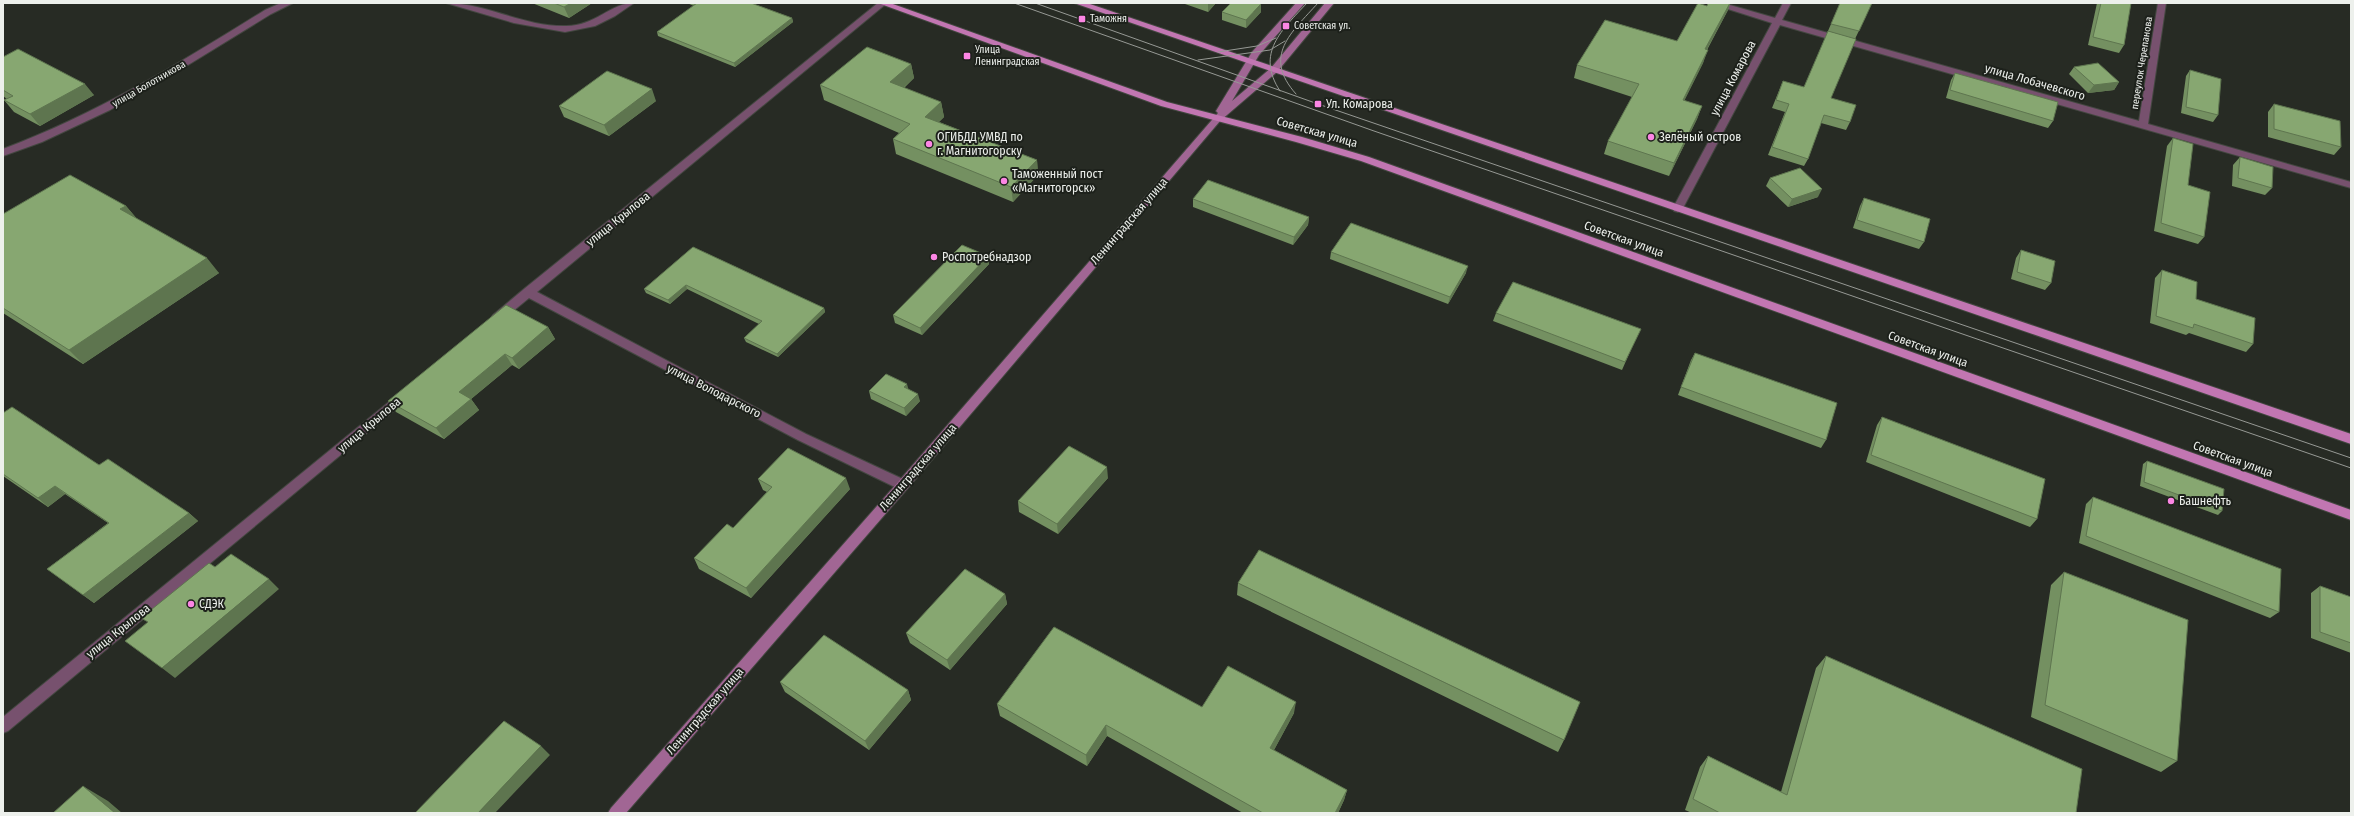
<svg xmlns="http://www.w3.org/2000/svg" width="2354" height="816" font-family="'Fira Sans Condensed',sans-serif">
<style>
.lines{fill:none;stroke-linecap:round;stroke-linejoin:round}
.street-casing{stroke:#434740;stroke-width:2}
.secondary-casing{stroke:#434740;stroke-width:2}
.primary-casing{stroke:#434740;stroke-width:2}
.street{fill:#77516e;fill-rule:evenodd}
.secondary{fill:#a16694;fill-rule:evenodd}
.primary{fill:#c276b2;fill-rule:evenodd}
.tram{stroke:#969994;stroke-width:1}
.wall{fill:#749061}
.shaded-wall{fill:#5e754f}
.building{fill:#87a771;stroke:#5e754f}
.poi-dot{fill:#fc86e4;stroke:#1d211b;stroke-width:1.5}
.labels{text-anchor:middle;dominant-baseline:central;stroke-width:4;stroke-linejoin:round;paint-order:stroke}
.far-poi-label{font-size:10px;fill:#edf0ec;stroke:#1d211b;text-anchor:start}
.far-street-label{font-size:10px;fill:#edf0ec;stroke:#1d211b}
.street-label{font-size:12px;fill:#edf0ec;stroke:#1d211b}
.poi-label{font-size:12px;fill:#edf0ec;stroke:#1d211b;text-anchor:start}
</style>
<rect width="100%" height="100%" fill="#272b24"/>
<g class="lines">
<defs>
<path id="street" d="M281,3H293L271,14L175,73L110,110L42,142L3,156V149C97,114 180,63 265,10Z
M446,3C486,3 524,27 566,26C595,26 611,3 634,3L615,16L595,26L565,32L514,23Z
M878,3H887L537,292L806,434L907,481L909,485L907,489L903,490L899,489L798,440L529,298L501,321H493L491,318L493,315L524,289Z
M1709,3H1723L1775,18L1783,3H1791L1782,20L2139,121L2158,3H2166L2148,124L2351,182V188L1780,25L1683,208L1678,212L1674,211L1673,208L1772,23Z
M404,391L408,393L410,396L408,399L8,731L3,733V717L400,393Z"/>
<path id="secondary" d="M1296,3H1305L1259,55L1232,101L1271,68L1325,3H1334L1277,72L1220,121L907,489L626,813H608L611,808L899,481L1218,113L1216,111L1252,52Z"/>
<path id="primary" d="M878,3H890L1167,102L1302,137L1369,157L2351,510V520L1361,161L1296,142L1161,106Z
M1074,3H1087L2351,434V444Z"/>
</defs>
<!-- street casing -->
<use href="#street" class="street-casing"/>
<!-- secondary casing -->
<use href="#secondary" class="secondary-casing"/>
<!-- primary casing -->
<use href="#primary" class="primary-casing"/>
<!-- street -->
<use href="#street" class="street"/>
<!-- secondary -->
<use href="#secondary" class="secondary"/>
<!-- primary -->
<use href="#primary" class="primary"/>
<!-- tram -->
<path class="tram" d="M1014,3L1374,131L2351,468
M1035,3L1318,104L2351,458
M1218,52L1257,46L1276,38
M1198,60L1270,50L1285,41
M1280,91C1255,53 1282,30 1307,3
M1296,94C1262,56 1291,33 1318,3"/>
</g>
<!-- wall -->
<path class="wall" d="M532,3H592L569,18Z
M687,3H751L792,18L793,22L735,67L658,36L657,32L694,6Z
M1185,3H1216L1208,12L1185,4Z
M1708,3H1731L1730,4L1728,10L1707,50L1703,63L1684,101L1702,106L1697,119L1669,176L1604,154L1608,141L1632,97L1574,78L1577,65L1677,41L1707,6Z
M1840,3L1866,16L1855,39L1828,31Z
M2097,3H2131L2124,45L2119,53L2088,45Z
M1222,12H1261L1246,28L1222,20Z
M3,57L94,95L40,126L14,112L4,100L7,99L3,96Z
M911,64L914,78L904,88L941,102L944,117L939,122L1037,160L1038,175L1013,202L896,154L893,139L899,133L824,100L820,85Z
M2074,67L2119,82L2114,90L2088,93L2069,74Z
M2190,70L2218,115L2213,122L2181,113L2186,76Z
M1955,73L2053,121L2048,128L1946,98L1951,80Z
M1783,81L1831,98L1850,122L1846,130L1821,123L1808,159L1804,166L1768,155L1785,112L1772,108Z
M656,101L609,136L564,117L559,106Z
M2274,104L2341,147L2334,155L2268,137V112Z
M2173,138L2204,237L2198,244L2154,231L2167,146Z
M2240,157L2272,188L2265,195L2232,186L2233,165Z
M1770,178L1818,197L1788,207L1766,186Z
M1864,198L1924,242L1919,249L1853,228L1860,206Z
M1193,199L1309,217L1308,225L1293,245L1193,207Z
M126,206L137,219L219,273L83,364L3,313V214Z
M693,247L824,308L825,312L778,357L746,342L744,338L759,324L687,289L670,304L646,293L644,289Z
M2021,250L2051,283L2045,290L2011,279L2016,258Z
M1331,252L1466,273L1448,304L1330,259Z
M988,256L989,264L922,335L895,323L893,315Z
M2162,270L2196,299L2253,344L2246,352L2189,333L2186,335L2150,323L2155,278Z
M1496,313L1637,336L1622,370L1493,321Z
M548,327L555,339L519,369L512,365L471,399L479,410L444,439L396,412L388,401Z
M1695,353L1826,440L1821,448L1678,395L1691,360Z
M908,389L920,401L906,416L871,399L869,391Z
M3,413L189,513L198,521L94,603L47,569L108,523L65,494L48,507L3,476Z
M1882,417L2037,519L2030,527L1866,462L1877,425Z
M2147,461L2222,511L2218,515L2140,486L2143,464Z
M1108,478L1058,534L1019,512L1018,501Z
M758,479L850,489L751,598L699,569L694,558L733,528L767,492L763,490Z
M2093,497L2279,612L2270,618L2079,543L2086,504Z
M2064,572L2177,761L2161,772L2031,717L2051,585Z
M1238,583L1564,740L1558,752L1237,595Z
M2320,586L2351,597V653L2311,638V593Z
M1005,594L1007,604L950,670L910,643L906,633Z
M1826,656L2076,813H1692L1685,810L1700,767L1708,756L1781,792L1816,668Z
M780,682L908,690L911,700L869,750L785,692Z
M997,704L1202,707L1294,713L1274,750L1347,790L1344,800L1338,813H1243L1107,736L1087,766L1000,716Z"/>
<!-- shaded-wall -->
<path class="shaded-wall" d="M571,3H592L569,18L564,7Z
M1209,3H1216L1208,12V4Z
M1730,3L1728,10L1700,62L1705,49Z
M1261,4V12L1246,28V20Z
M792,18L793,22L735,67L734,63Z
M1708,50L1703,63L1678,113L1683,100Z
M911,64L914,78L893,97L890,82Z
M2119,82L2114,90L2088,93L2094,85Z
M85,84L94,95L40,126L30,114Z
M652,89L656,101L609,136L604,125Z
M941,102L944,117L928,131L925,117Z
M1702,106L1697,119L1669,176L1674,163Z
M1037,160L1038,175L1013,202L1011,187Z
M1822,189L1818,197L1788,207L1792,199Z
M126,206L138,220L120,209Z
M1309,217L1308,225L1293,245L1294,237Z
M988,256L989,264L922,335L920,328Z
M207,258L219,273L83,364L69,350Z
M1468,266L1466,273L1448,304L1450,297Z
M686,285L687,289L670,304L668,300Z
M824,308L825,312L778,357L777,354Z
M548,327L555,339L519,369L512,358Z
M505,354L512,365L471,399L479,410L444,439L436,428L459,392Z
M907,384L909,391L904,387Z
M918,394L920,401L906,416L904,408Z
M1107,467L1108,478L1058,534L1057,524Z
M846,478L850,489L751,598L746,588Z
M55,486L65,494L48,507L38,498Z
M189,513L198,521L94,603L83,595Z
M269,579L279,589L175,678L162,668Z
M1005,594L1007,604L950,670L947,660Z
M908,690L911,700L869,750L865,741Z
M1296,702L1294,713L1269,759L1270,748Z
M1106,725L1107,736L1087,766L1086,755Z
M541,746L550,755L495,813H478Z
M83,786L108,801L122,813H115Z
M1347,790L1344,800L1338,813H1335Z"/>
<!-- building -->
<path class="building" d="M554,3H571L564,7Z
M696,3H751L792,18L734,63L657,32L697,3Z
M1231,3H1257L1261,4L1246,20L1222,12Z
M1698,3L1707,6L1708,3H1730L1705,49L1708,50L1683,100L1702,106L1674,163L1608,141L1639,84L1577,65L1605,20L1677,41Z
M1840,3H1872L1866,16L1859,31L1831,24Z
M2101,3H2131L2124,45L2093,37Z
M1828,31L1856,39L1831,98L1856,105L1850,122L1824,115L1808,159L1772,147L1789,104L1776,100L1783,81L1804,87Z
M867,47L911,64L890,82L941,102L925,117L1037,160L1011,187L893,139L910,124L820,85Z
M18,49L85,84L30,114L4,100L13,96L3,90V57Z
M2098,63L2119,82L2094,85L2074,67Z
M2190,70L2221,79L2218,115L2186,107Z
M607,71L652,89L604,125L559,106Z
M1955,73L2058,102L2053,121L1950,90Z
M2274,104L2340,121L2341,147L2274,129Z
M2173,138L2193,144L2188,185L2210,192L2204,237L2161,223Z
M2240,157L2273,167L2272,188L2238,178Z
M1800,168L1822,189L1792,199L1770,178Z
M70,175L126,206L120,209L207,258L69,350L3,308V214Z
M1208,180L1309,217L1294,237L1193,199Z
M1864,198L1930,219L1924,242L1857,220Z
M1351,223L1468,266L1450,297L1331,252Z
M962,245L988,256L920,328L893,315Z
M693,247L824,308L777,354L744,338L762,321L686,285L668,300L644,289Z
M2021,250L2055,261L2051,283L2017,272Z
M2162,270L2197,282L2196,299L2255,318L2253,344L2194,324L2193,328L2156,316Z
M1513,282L1641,329L1625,362L1496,313Z
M506,305L548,327L512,358L505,354L459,392L471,399L436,428L388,401Z
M1695,353L1837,403L1826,440L1681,387Z
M886,374L907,384L904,387L918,394L904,408L869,391Z
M12,407L99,465L108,459L189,513L83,595L47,569L109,523L55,486L38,498L3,474V413Z
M1882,417L2045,479L2037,519L1871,455Z
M1069,446L1107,467L1057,524L1018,501Z
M788,448L846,478L746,588L694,558L727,524L733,528L772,487L758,479Z
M2147,461L2224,489L2222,511L2144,482Z
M2093,497L2281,569L2279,612L2086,536Z
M1259,550L1580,702L1564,740L1238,583Z
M231,554L269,579L162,668L125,641L148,622L141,618L209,563L215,567Z
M965,569L1005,594L947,660L906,633Z
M2064,572L2188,620L2177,761L2045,705Z
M2320,586L2351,597V643L2320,632Z
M1054,627L1202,707L1228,666L1296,702L1270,748L1347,790L1335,813H1263L1106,725L1086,755L997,704Z
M824,635L908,690L865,741L780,682Z
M1826,656L2082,769L2076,813H1720L1693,799L1708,756L1787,795Z
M504,721L541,746L478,813H415Z
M83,786L115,813H53Z"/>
<!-- markers -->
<g class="poi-dot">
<rect x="1078" y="15" width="8" height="8" rx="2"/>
<rect x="1282" y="22" width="8" height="8" rx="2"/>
<rect x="963" y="52" width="8" height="8" rx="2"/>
<rect x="1314" y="100" width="8" height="8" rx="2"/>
<circle cx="1651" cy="137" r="4"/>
<circle cx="929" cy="144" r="4"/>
<circle cx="1004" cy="181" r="4"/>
<circle cx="934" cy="257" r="4"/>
<circle cx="2171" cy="501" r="4"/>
<circle cx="191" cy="604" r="4"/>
</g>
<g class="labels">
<!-- far-poi labels -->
<g class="far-poi-label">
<text x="1090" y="19">Таможня</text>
<text x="1294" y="26">Советская ул.</text>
<text x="975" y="50">Улица<tspan x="975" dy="12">Ленинградская</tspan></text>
</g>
<!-- far-street labels -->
<g class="far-street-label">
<text transform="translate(2142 63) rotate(-81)">переулок Черепанова</text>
<text transform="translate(149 84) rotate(-30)">улица Болотникова</text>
</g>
<!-- street labels -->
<g class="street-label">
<text transform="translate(1733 78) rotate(-62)">улица Комарова</text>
<text transform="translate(2035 82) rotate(16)">улица Лобачевского</text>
<text transform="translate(1317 132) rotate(16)">Советская улица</text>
<text transform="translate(618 219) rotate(-39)">улица Крылова</text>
<text transform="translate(1129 221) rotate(-49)">Ленинградская улица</text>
<text transform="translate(1624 239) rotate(20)">Советская улица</text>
<text transform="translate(1928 349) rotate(20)">Советская улица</text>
<text transform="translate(714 391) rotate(27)">улица Володарского</text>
<text transform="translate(369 425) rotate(-40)">улица Крылова</text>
<text transform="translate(2233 459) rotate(20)">Советская улица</text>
<text transform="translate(918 467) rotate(-49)">Ленинградская улица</text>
<text transform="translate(118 631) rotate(-39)">улица Крылова</text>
<text transform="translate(705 711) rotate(-49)">Ленинградская улица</text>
</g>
<!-- poi labels -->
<g class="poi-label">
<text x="1326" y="104">Ул. Комарова</text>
<text x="937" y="137">ОГИБДД УМВД по<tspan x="937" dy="14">г. Магнитогорску</tspan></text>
<text x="1659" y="137">Зелёный остров</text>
<text x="1012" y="174">Таможенный пост<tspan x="1012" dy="14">«Магнитогорск»</tspan></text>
<text x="942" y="257">Роспотребнадзор</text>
<text x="2179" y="501">Башнефть</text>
<text x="199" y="604">СДЭК</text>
</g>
</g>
<!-- border -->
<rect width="2354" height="816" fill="none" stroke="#edf0ec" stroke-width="8"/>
</svg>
